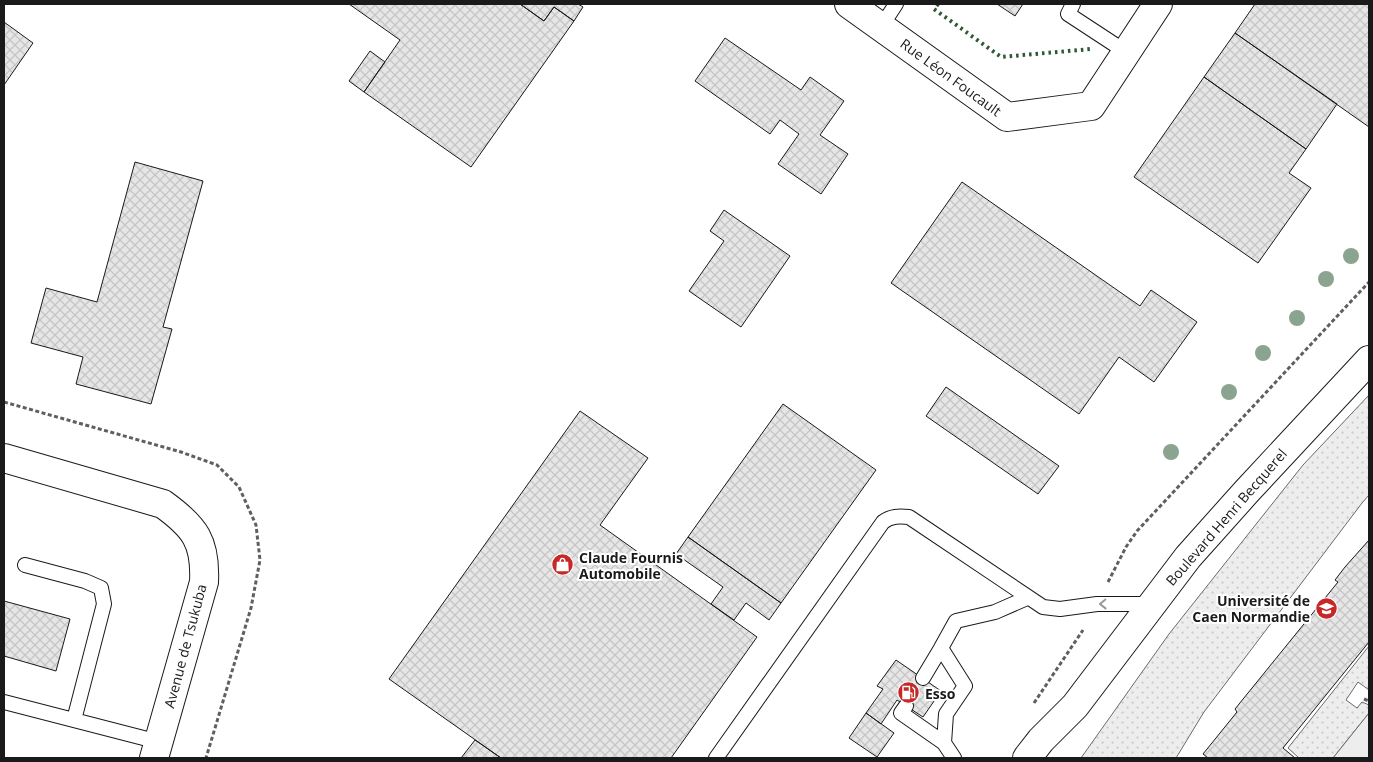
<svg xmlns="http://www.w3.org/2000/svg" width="1373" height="762" font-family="'Open Sans',sans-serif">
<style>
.grass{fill:url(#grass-dots);stroke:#6a6a6a}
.built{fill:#ededed;stroke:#6a6a6a}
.building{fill:url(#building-cross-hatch);stroke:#1a1a1a}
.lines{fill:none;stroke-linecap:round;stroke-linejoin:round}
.service-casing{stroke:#1a1a1a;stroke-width:16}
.minor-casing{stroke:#1a1a1a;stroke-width:30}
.tertiary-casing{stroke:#1a1a1a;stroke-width:30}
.secondary-casing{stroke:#1a1a1a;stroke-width:30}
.path{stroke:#5f5f5f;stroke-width:3;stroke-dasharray:4 2.5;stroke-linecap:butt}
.service{stroke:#fff;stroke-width:14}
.minor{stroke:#fff;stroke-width:28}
.tertiary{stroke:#fff;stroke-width:28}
.secondary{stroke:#fff;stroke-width:28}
.hedge{stroke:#2b5a34;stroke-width:4;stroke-dasharray:2.5 4;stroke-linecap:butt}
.tree{fill:#8aa48f}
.oneway{stroke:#989898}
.labels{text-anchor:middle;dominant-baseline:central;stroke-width:4;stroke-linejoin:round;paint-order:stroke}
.street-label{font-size:14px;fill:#1a1a1a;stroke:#fff}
.poi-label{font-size:14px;font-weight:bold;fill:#1a1a1a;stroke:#fff;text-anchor:start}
</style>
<defs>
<pattern id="grass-dots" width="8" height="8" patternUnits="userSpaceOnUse" patternTransform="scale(1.25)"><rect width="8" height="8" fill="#ededed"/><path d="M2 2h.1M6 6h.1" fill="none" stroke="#cbcbcb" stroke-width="1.8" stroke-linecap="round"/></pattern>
<pattern id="building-cross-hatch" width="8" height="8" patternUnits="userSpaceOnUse" patternTransform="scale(1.25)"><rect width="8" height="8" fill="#e6e6e6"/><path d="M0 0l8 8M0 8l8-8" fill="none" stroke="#c5c5c5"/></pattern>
</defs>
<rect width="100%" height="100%" fill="#fff"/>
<!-- grass -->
<path class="grass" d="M1369,395V495L1362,503L1204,712L1176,758H1081L1169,634L1303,465Z
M1369,646V690L1358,682L1346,700L1357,708L1362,702L1369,705V713L1333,758H1299L1288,748Z"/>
<!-- built -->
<path class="built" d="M1369,713V758H1333Z"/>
<!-- building -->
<path class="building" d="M349,4H520L544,21L554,7L574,21L471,167L364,92L400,40Z
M520,4H578L583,7L574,21L554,7L544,21Z
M997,4H1023L1015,16Z
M1255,4H1369V127L1235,33Z
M4,22L33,43L4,85Z
M1235,33L1337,104L1306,149L1204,77Z
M725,38L801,90L810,77L844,101L820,135L848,154L821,194L778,164L799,134L780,120L770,134L695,81Z
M370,51L385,62L364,92L349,81Z
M1204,77L1306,149L1289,173L1311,188L1258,263L1134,177Z
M135,162L203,181L163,327L172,329L151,404L76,384L83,357L31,343L46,288L97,302Z
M962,182L1140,306L1151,290L1197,322L1154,382L1119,357L1079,414L891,283Z
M724,210L790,256L741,327L689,291L724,241L710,231Z
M946,387L1059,466L1038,494L926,416Z
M783,404L876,470L781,603L688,537Z
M580,411L648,458L600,525L757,637L671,758H501L389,679Z
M688,537L781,603L769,620L746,603L734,620L711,604L723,587L676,554Z
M1369,540V642L1283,748L1295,758H1208L1203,754L1237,712L1235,709L1338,582L1335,580L1345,567Z
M4,601L70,619L56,671L4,656Z
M896,660L941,691L923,717L897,700L881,724L866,713L883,689L877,686Z
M866,713L894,733L877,757L849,738Z
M475,740L501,758H461Z"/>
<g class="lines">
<defs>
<path id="service" d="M1073,4L1068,14L1126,52
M881,27L896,4
M25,565L85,581L101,588L104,604L74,720
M923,678L941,648
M4,702L159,742
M906,706L901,713L944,743L954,758
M944,743L946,714L965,686L941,648L956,621L995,612L1027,598
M716,758L883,522C891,516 899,516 909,517L1043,607L1060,609L1097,604H1152"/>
<path id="minor" d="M849,4L1007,117L1091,106L1158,4"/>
<path id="tertiary" d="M4,458L163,504C195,527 206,542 204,582L154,758"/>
<path id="secondary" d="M1027,758L1041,740L1075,706L1188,557L1247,491L1369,360"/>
</defs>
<!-- service casing -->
<use href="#service" class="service-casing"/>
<!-- minor casing -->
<use href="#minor" class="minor-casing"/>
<!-- tertiary casing -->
<use href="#tertiary" class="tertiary-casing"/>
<!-- secondary casing -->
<use href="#secondary" class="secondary-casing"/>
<!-- path -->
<path class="path" d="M4,402L181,452L217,465L239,487L256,525L260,560L251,608L206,758
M1108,582L1126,547L1137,531L1369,282
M1364,699L1369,701
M1034,703L1083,630"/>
<!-- service -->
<use href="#service" class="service"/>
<!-- minor -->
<use href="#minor" class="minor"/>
<!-- tertiary -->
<use href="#tertiary" class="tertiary"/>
<!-- secondary -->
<use href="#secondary" class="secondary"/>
<!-- hedge -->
<path class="hedge" d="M938,4L934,9L1001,57L1091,49"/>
</g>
<!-- trees -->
<g class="tree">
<circle cx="1351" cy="256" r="8"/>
<circle cx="1326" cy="279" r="8"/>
<circle cx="1297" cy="318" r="8"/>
<circle cx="1263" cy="353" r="8"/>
<circle cx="1229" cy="392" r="8"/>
<circle cx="1171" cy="452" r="8"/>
</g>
<!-- one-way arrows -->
<defs><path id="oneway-chevron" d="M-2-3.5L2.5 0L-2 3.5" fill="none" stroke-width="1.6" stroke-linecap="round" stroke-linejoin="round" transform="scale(1.25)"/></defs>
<use class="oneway" href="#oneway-chevron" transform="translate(1103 604) rotate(179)"/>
<!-- icons -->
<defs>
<symbol id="shop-disc" viewBox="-11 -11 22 22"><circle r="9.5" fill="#c62828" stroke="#fff"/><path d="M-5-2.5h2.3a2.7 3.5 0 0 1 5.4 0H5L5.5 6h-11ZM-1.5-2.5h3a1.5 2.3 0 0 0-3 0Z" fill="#fff"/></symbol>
<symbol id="university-disc" viewBox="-11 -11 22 22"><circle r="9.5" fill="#c62828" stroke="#fff"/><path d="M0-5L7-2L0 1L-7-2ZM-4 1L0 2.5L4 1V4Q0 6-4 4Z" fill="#fff"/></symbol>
<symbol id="fuel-disc" viewBox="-11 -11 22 22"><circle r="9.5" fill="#c62828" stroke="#fff"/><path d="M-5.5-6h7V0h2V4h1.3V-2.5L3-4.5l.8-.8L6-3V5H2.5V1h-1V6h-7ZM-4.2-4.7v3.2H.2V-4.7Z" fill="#fff"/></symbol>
</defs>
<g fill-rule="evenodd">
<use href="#shop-disc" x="550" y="552" width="25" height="25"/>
<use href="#university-disc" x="1314" y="596" width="25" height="25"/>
<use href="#fuel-disc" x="896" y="680" width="25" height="25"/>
</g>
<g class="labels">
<!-- street labels -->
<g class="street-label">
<text transform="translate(951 77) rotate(36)">Rue Léon Foucault</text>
<text transform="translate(1226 517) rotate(-49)">Boulevard Henri Becquerel</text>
<text transform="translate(185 646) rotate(-75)">Avenue de Tsukuba</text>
</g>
<!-- poi labels -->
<g class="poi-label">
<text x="579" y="557">Claude Fournis<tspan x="579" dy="16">Automobile</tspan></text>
<text x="1310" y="600" text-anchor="end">Université de<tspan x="1310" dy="16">Caen Normandie</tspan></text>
<text x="925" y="693">Esso</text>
</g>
</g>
<!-- border -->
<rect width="1373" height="762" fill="none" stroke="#1a1a1a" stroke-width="10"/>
</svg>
